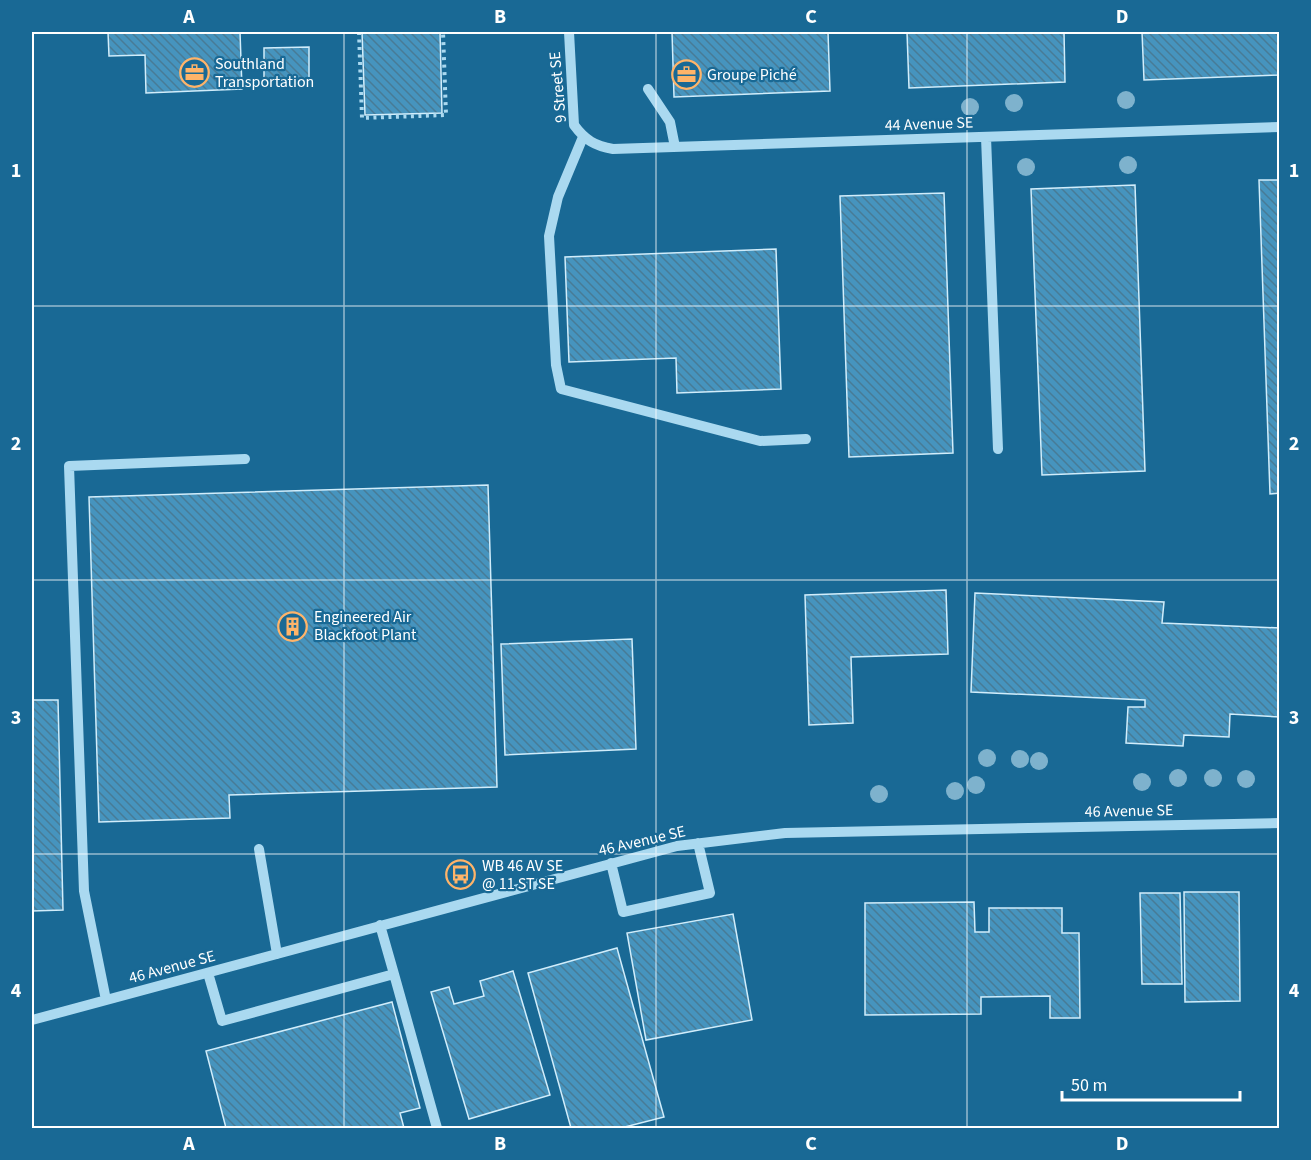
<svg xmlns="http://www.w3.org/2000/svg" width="1311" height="1160" font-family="'Source Sans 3',sans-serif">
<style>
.building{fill:url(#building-back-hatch);stroke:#d1edfb;stroke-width:1.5}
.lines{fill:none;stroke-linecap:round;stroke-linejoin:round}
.path{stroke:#aad9f0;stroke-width:4;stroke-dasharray:3 4.5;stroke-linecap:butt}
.minor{stroke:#aad9f0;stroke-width:10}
.tree{fill:#7eb2cd}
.grid{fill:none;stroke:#fff;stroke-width:1.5;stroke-opacity:0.55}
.labels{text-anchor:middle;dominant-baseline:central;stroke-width:4.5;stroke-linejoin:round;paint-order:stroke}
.poi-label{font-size:16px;fill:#fff;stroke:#196995;text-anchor:start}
.street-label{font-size:16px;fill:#fff;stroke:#196995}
.neatline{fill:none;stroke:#fff;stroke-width:2}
.grid-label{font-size:20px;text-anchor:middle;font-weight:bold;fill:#fff}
</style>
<defs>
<pattern id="building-back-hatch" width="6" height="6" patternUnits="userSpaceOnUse" patternTransform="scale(1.5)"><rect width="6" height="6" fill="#4694be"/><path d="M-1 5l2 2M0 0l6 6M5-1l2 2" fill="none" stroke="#487b96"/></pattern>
</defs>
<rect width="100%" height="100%" fill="#196995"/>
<!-- building -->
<path class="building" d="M108,32H240L242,89L146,93L145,55L109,56Z
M362,32H440L442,113L365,115Z
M672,32H828L830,91L674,97Z
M907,32H1064L1065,82L909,88Z
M1142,32H1280V75L1144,80Z
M309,47V80L264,81V48Z
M1259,180H1280V493L1270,494Z
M1135,185L1145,471L1042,475L1031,189Z
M944,193L953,453L849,457L840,196Z
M776,249L781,389L677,393L676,358L569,362L565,257Z
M488,485L497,787L229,795L230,818L99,822L89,497Z
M946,590L948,654L851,657L853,723L809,725L805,595Z
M975,593L1164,602L1162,623L1280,628V717L1230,714L1229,737L1184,735L1183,746L1126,743L1128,707H1145V700L971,692Z
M632,639L636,749L505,755L501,644Z
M32,700H58L63,910L32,911Z
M1184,892H1239L1240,1001L1185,1002Z
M1140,893H1180L1182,984H1142Z
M974,902L975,932H989V908H1062V933H1079L1080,1018H1050V996L981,997V1014L865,1015V903Z
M733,914L752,1020L646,1040L627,933Z
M617,948L664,1117L621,1128H571L528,973Z
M513,971L550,1095L469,1119L431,992L449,987L454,1004L484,996L480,981Z
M392,1002L420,1108L400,1113L404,1128H226L206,1051Z"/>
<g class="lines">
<!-- path -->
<path class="path" d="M359,32L362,118L446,115L443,32"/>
<!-- minor -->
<path class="minor" d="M569,32L574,125C585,140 595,146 613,149L1280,127
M648,89L670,122L675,147
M583,137L558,197L549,236L556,365L561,389L760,441L806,439
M986,137L998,449
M259,849L277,954
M611,863L623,912L710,893L698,843
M208,973L222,1021L394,974L380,925
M394,974L437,1128
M106,1000L84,891L69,466L245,459
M32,1020L677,846L785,833L1280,823"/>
</g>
<!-- trees -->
<g class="tree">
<circle cx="1126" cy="100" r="9"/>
<circle cx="1014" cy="103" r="9"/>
<circle cx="970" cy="107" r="9"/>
<circle cx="1128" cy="165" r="9"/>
<circle cx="1026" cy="167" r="9"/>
<circle cx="987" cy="758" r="9"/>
<circle cx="1020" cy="759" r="9"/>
<circle cx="1039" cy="761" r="9"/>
<circle cx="1178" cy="778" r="9"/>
<circle cx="1213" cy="778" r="9"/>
<circle cx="1246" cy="779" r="9"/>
<circle cx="1142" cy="782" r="9"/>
<circle cx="976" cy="785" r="9"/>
<circle cx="955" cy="791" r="9"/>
<circle cx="879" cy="794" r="9"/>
</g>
<!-- grid -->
<path class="grid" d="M344,32V1128M656,32V1128M967,32V1128M32,306H1280M32,580H1280M32,854H1280"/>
<!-- icons -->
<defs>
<symbol id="office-ring" viewBox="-11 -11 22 22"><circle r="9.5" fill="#196995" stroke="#ffb469" stroke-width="1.5"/><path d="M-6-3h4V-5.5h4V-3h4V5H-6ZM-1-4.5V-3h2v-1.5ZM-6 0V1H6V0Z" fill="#ffb469"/></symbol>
<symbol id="building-ring" viewBox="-11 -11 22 22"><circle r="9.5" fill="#196995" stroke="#ffb469" stroke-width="1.5"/><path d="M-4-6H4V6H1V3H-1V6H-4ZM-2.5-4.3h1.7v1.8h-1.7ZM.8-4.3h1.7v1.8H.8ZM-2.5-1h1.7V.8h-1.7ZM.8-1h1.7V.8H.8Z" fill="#ffb469"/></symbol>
<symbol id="bus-ring" viewBox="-11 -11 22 22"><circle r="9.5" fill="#196995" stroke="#ffb469" stroke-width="1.5"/><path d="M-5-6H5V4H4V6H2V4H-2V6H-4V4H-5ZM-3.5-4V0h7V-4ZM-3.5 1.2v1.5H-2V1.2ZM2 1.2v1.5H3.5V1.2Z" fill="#ffb469"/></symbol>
</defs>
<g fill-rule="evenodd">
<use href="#office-ring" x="178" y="56" width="33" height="33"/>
<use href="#office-ring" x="670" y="58" width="33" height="33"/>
<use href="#building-ring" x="276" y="610" width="33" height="33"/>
<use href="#bus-ring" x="444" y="858" width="33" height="33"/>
</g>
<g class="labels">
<!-- poi labels -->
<g class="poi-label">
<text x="215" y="64">Southland<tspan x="215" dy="18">Transportation</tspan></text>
<text x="707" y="75">Groupe Piché</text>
<text x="314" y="617">Engineered Air<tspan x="314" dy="18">Blackfoot Plant</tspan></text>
<text x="482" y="866">WB 46 AV SE<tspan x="482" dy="18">@ 11 ST SE</tspan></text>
</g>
<!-- street labels -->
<g class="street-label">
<text transform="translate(558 87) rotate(-95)">9 Street SE</text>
<text transform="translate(929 124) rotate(-2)">44 Avenue SE</text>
<text transform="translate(1129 811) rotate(-1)">46 Avenue SE</text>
<text transform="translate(642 841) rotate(-13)">46 Avenue SE</text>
<text transform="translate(172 967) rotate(-15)">46 Avenue SE</text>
</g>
</g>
<!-- border -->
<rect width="1311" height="1160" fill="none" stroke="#196995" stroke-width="66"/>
<!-- scale -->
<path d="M1062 1091v9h178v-9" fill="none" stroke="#ffffff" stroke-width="3"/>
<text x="1071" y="1091" font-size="18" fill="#ffffff" stroke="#196995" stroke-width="4.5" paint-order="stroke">50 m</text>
<rect x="33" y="33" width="1245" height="1094" class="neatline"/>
<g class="grid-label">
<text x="189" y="23">A</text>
<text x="500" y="23">B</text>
<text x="811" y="23">C</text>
<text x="1122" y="23">D</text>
<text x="16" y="177">1</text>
<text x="1294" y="177">1</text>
<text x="16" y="450">2</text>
<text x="1294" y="450">2</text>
<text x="16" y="724">3</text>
<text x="1294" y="724">3</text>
<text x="16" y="997">4</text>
<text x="1294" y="997">4</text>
<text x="189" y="1150">A</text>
<text x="500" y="1150">B</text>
<text x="811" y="1150">C</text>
<text x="1122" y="1150">D</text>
</g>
</svg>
